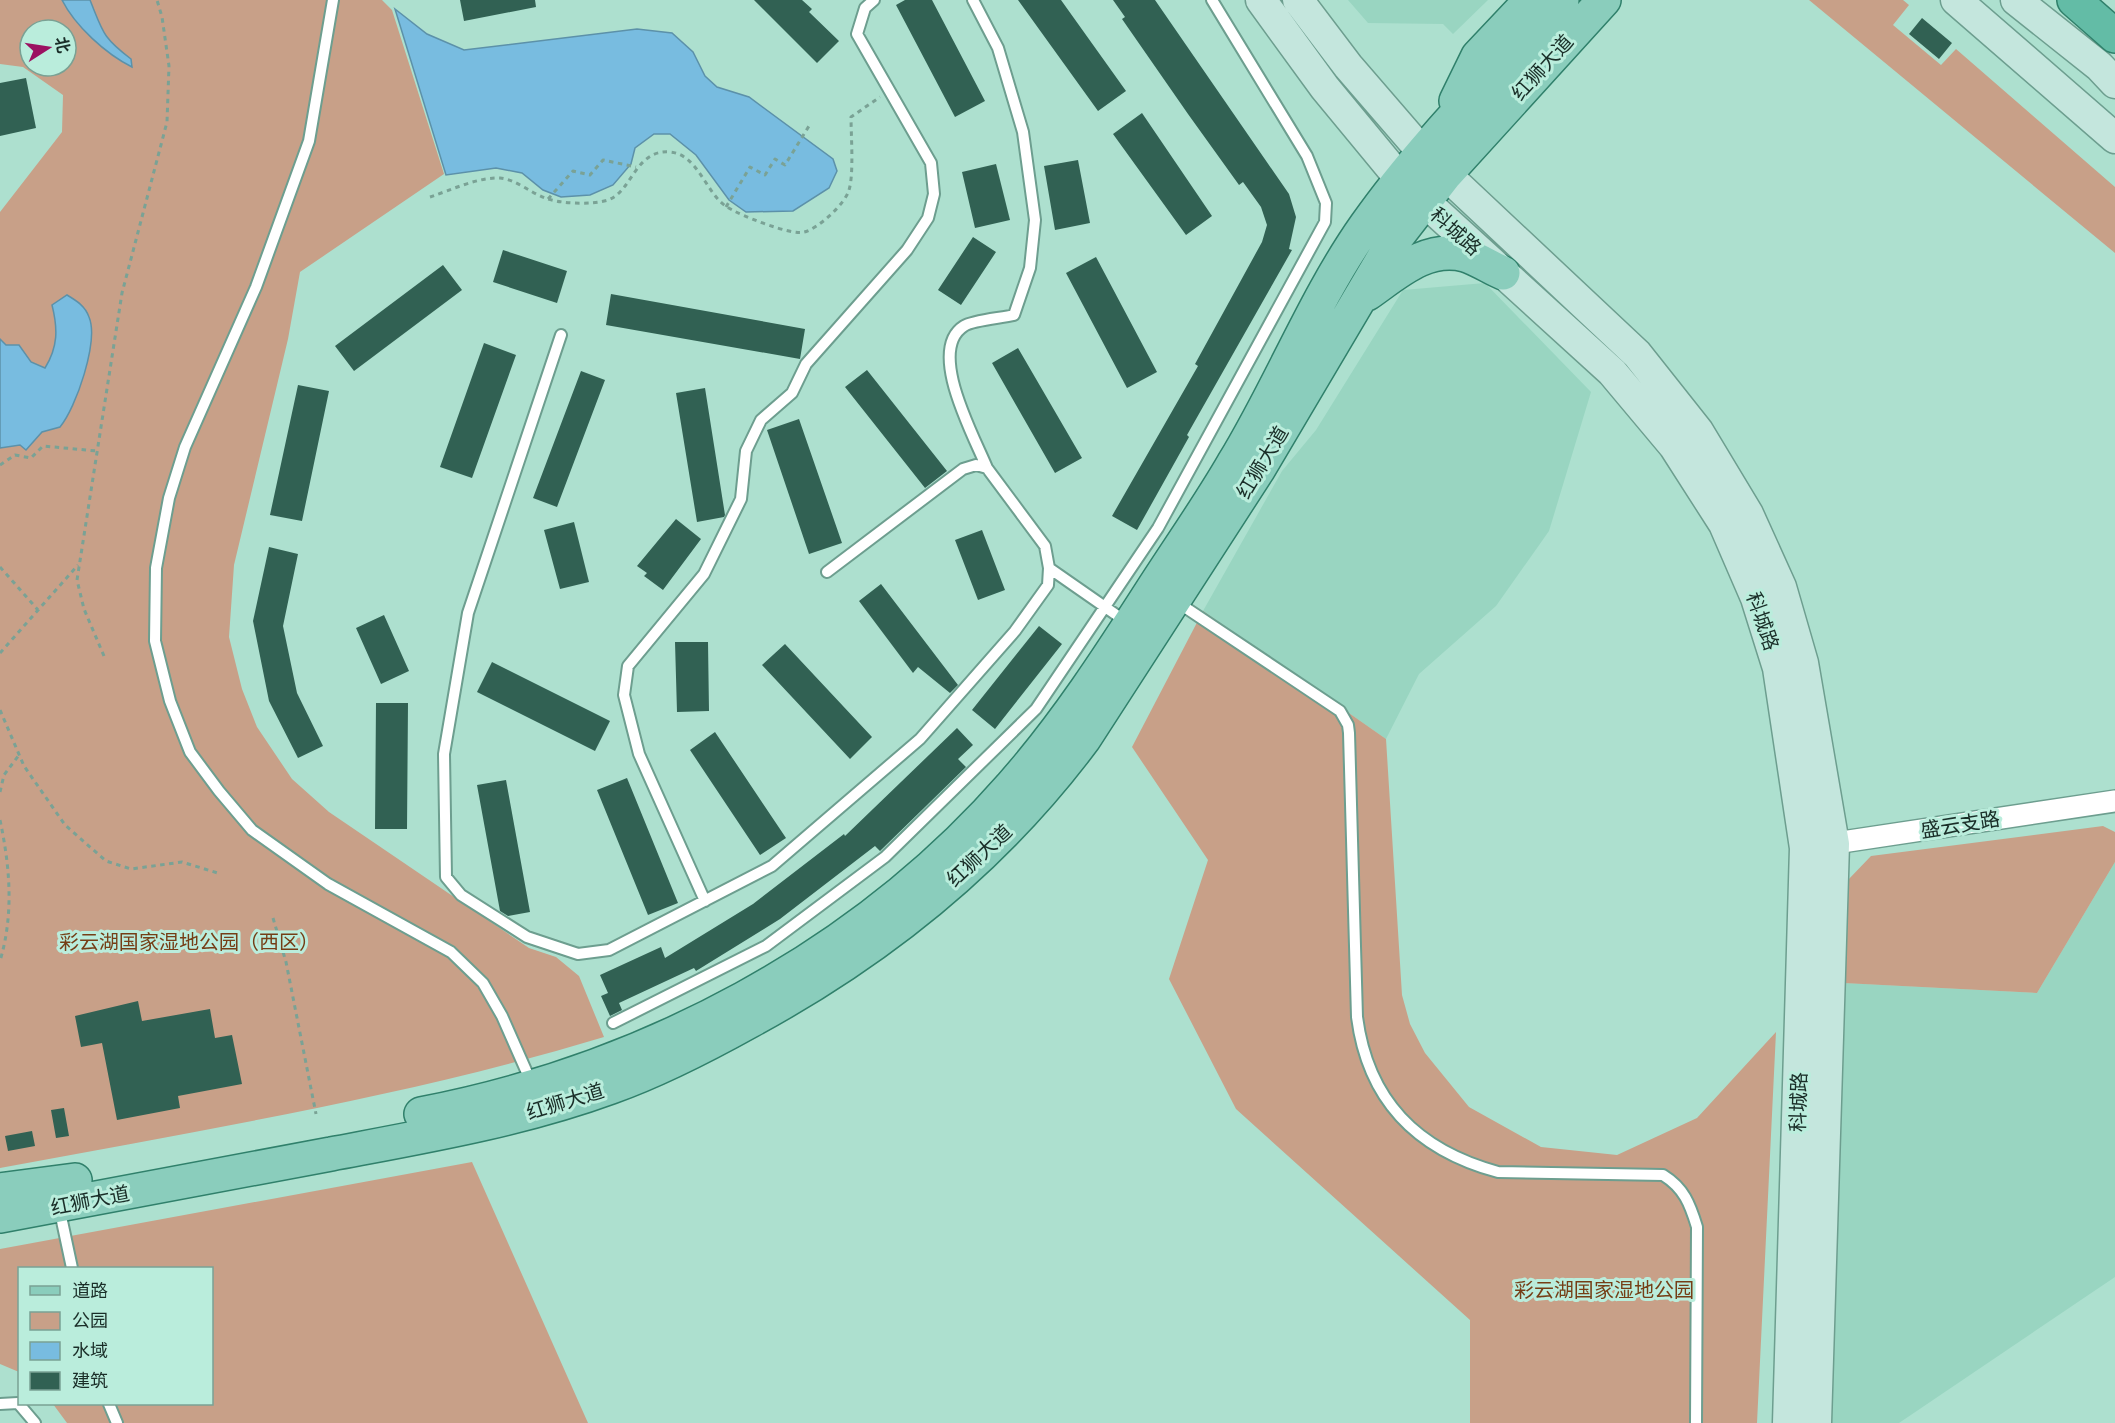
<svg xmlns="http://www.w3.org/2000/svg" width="2115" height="1423" font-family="Manrope,'Noto Sans SC',sans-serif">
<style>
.built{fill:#99d5c1}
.green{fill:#c8a088;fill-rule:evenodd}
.water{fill:#78bce0;stroke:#5c91a9;stroke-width:1.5}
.building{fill:#316153}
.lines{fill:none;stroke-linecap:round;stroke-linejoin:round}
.service-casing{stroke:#6d9e8f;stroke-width:14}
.minor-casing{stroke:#6d9e8f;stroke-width:24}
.secondary-casing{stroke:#6d9e8f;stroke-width:33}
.primary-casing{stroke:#30806b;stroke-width:36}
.trunk-casing{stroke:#30806b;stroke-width:36}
.path{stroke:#7aa295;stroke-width:3;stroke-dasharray:4.5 4.5;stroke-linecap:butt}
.service{stroke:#fff;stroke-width:10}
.minor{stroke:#fff;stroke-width:21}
.secondary{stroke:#c4e6dd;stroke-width:30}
.primary{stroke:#8acdbc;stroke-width:33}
.trunk{stroke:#63bca6;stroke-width:33}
.labels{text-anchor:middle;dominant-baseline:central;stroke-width:6;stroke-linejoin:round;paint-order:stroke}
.street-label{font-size:20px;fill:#1a2e28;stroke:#baeddc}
.park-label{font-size:20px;fill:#753e16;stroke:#baeddc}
</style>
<rect width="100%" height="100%" fill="#ade0cf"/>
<!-- built -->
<path class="built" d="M1348,0H1488L1453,34L1443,24L1368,23Z
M1485,283L1591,392L1549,531L1496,606L1419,674L1386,739L1203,611L1282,471L1316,430L1403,290Z
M2115,862V1277L1899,1423H1827L1843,983L2037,993Z"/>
<!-- green -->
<path class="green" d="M0,0H382L392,10L444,174L300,272L288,339L234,565L229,637L242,689L257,727L292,779L329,812L529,948L556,957L579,976L604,1037C406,1097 202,1130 0,1168V212L62,132L63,95L23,67L0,64ZM30,30H66V66H30Z
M1809,0H1903L1909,5L1893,25L1941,65L1956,49L2115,187V253Z
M1203,611L1386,739L1402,995L1410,1024L1425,1053L1469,1107L1541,1147L1617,1155L1697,1118L1776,1032L1757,1423H1470V1320L1236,1109L1169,979L1208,860L1132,747Z
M2103,826L2115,832V862L2037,993L1843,983L1847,881L1871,856Z
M472,1162L588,1423H67L53,1404H212V1268H20L19,1372L0,1364V1249Z"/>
<!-- water -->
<path class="water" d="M62,0H90C103,32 102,37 131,59L132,67C106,54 75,26 62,0Z
M395,9L427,34L464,50L637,29L672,33L693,52L705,76L717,87L749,97L833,159L837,171L829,188L793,211L746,212L729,200L696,155L670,134H654L635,148L631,164L613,185L590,195L561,197L543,190L522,173L496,168L446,175Z
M67,295C77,301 85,306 89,317C99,341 76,408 60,427L42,432L26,450L20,445L0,448V339L6,345H19L31,362L45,368C58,347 58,329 52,305Z"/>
<!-- building -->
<path class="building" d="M460,0H535L536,7L464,21Z
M754,0H802L812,9L809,12L839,41L817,63Z
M905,0H932L985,101L955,117L896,5Z
M1018,0H1061L1126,91L1098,111Z
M1113,0H1155L1289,194L1296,217L1289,249L1292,250L1187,435L1189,437L1137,530L1112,516L1198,366L1195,364L1262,242L1267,225L1261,207L1243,182L1239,185L1188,114L1122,19L1125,17Z
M1922,18L1952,43L1939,59L1909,34Z
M26,78L36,128L0,136V83Z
M1142,113L1212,216L1186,235L1113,134Z
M1078,160L1090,223L1055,230L1044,166Z
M996,164L1010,220L975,228L962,172Z
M973,237L996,252L961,305L938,290Z
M503,250L567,271L557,303L493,282Z
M1096,257L1157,372L1127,388L1066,273Z
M443,265L462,290L354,371L335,346Z
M611,294L805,329L800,359L606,325Z
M484,343L516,355L472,478L440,467Z
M1018,348L1082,458L1055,473L992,363Z
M867,370L947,471L925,488L845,387Z
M581,371L605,380L557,507L533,498Z
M298,385L329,391L302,521L270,515Z
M705,388L725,515L724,517L697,522L676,393Z
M799,419L842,543L809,554L767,430Z
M676,519L701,539L663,590L644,576L647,573L637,566Z
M574,522L589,582L560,589L544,530Z
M982,530L1005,590L978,600L955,540Z
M269,547L298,554L283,626L297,693L323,746L298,758L269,701L253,621Z
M881,584L958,685L950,693L918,667L913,673L859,601Z
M384,615L409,671L381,684L356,628Z
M1039,626L1062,644L995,729L972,710Z
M675,642H708L709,711L677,712Z
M785,644L872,737L850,759L762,665Z
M492,662L610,721L595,751L477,692Z
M376,703H408L407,829H375Z
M957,728L973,745L958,759L966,767L880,851L875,846L780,919L696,971L694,968L619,1003L622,1010L610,1016L601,996L608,993L600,975L661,947L665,958L753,904L844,834L845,836Z
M715,732L786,838L760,855L690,750Z
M627,778L678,903L648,915L597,790Z
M506,780L530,912L508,916L500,911L477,785Z
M138,1001L142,1021L210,1009L215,1038L232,1035L242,1084L178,1096L180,1108L117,1120L102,1043L81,1047L75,1016Z
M64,1108L69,1136L56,1138L51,1110Z
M32,1131L35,1146L8,1151L5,1136Z"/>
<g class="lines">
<defs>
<path id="service" d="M333,0L309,141L256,287L185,447L169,498L156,568L155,641L170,701L190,752L219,791L252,830L328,884L451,952L483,983L502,1016L532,1084
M973,0L998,48L1023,132L1035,220L1030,268L1014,315C1002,318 973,320 964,326C926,350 974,436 987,468
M561,335L468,613L444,754L446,877L461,895L527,937L578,954L609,950L772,866L920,739L1015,631L1048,585L1049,568L1045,546L987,468L976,465L963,469L827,572
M1049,568L1128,623
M1177,602L1340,711L1348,725L1349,733L1357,1017C1368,1101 1417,1150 1498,1172L1663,1175C1684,1188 1690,1204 1697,1227L1696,1423
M705,901L639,754L624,695L628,666L704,574L741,499L746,451L761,420L792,393L806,364L907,250L928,218L934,194L931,163L857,34L865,8L874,0
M613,1023L766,946L885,857L1036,709L1158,528L1325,222L1326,203L1307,156L1212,0
M59,1207L72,1268
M0,1404L18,1403L35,1423
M109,1404L117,1423"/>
<path id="minor" d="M1822,845L2115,801"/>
<path id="secondary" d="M1261,0L1325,88L1401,180L1612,372L1674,446L1724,524L1756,598L1778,668L1805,848L1788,1423
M1298,0L1348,66L1424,154L1637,354L1698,431L1748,514L1781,587L1803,663L1834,844L1816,1423
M1956,0L2115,138
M2016,0L2099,66L2115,83"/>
<path id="primary" d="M1456,101L1478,56L1531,0
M1367,294C1396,274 1426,245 1465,255C1478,259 1491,268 1503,273
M421,1114C645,1071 861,958 1012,785C1065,725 1109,657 1152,590C1179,548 1208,507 1233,464C1281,386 1313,300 1366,225C1423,144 1496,73 1562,0
M0,1190L75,1180
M0,1216C111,1196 221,1175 331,1154C426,1136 521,1120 611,1087C659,1070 705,1046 750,1021C881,950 994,860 1084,739L1258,470L1393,242L1445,175L1604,0"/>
<path id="trunk" d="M2074,0L2115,36"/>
</defs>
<!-- service casing -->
<use href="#service" class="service-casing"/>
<!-- minor casing -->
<use href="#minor" class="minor-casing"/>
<!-- secondary casing -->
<use href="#secondary" class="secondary-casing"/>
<!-- primary casing -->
<use href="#primary" class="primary-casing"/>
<!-- trunk casing -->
<use href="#trunk" class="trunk-casing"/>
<!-- path -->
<path class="path" d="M430,197C451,190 478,177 500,178C515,179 531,193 545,198C561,204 592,205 608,200C632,192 635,149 670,152C698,154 706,194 727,207C739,215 792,236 804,232C818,229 845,204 849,190C854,174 851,135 851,117L880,97
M548,199L573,171L590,175L603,160L636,167
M726,207L750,167L765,175L775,159L785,165L809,126
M0,465L15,455L31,458L43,446L97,451
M0,567L38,610
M0,653L78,565
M104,656L84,609L77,580L122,293L167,122L169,66L162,17L157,0
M0,710L24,766L65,825L106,861L131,869L182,862L221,874
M0,792L4,775L19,755
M0,820C10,867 14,914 0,961
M273,918L286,962L316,1114"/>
<!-- service -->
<use href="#service" class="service"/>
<!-- minor -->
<use href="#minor" class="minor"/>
<!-- secondary -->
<use href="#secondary" class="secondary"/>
<!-- primary -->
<use href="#primary" class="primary"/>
<!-- trunk -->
<use href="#trunk" class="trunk"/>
</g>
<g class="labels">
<!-- street labels -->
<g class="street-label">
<text transform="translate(1542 67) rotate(-48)">红狮大道</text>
<text transform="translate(1456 231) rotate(42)">科城路</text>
<text transform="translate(1262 462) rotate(-59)">红狮大道</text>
<text transform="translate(1763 621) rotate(71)">科城路</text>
<text transform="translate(1960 824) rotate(-9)">盛云支路</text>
<text transform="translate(979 855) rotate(-43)">红狮大道</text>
<text transform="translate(565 1101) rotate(-17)">红狮大道</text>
<text transform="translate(1798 1102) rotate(-88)">科城路</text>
<text transform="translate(90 1200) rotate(-11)">红狮大道</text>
</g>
<!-- park labels -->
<g class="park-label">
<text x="189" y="941">彩云湖国家湿地公园（西区）</text>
<text x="1604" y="1289">彩云湖国家湿地公园</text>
</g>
</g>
<!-- legend -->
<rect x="18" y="1267" width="195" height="138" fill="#baeddc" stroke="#7aa194" stroke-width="1.5"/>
<rect x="30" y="1286" width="30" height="9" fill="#8acdbc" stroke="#7aa194" stroke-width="1.5"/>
<text x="72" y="1297" font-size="18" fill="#1a2e28">道路</text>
<rect x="30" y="1312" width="30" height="18" fill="#c8a088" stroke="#7aa194" stroke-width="1.5"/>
<text x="72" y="1327" font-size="18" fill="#1a2e28">公园</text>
<rect x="30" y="1342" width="30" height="18" fill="#78bce0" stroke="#7aa194" stroke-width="1.5"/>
<text x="72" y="1357" font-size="18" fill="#1a2e28">水域</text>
<rect x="30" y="1372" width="30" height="18" fill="#316153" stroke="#7aa194" stroke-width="1.5"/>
<text x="72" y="1387" font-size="18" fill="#1a2e28">建筑</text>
<!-- north arrow -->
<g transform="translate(48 48) rotate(78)"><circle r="28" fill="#baeddc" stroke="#7aa194" stroke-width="1.5"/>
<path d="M0-4.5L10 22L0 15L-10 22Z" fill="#9b1161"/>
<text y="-9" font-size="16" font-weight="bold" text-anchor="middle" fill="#1a2e28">北</text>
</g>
</svg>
